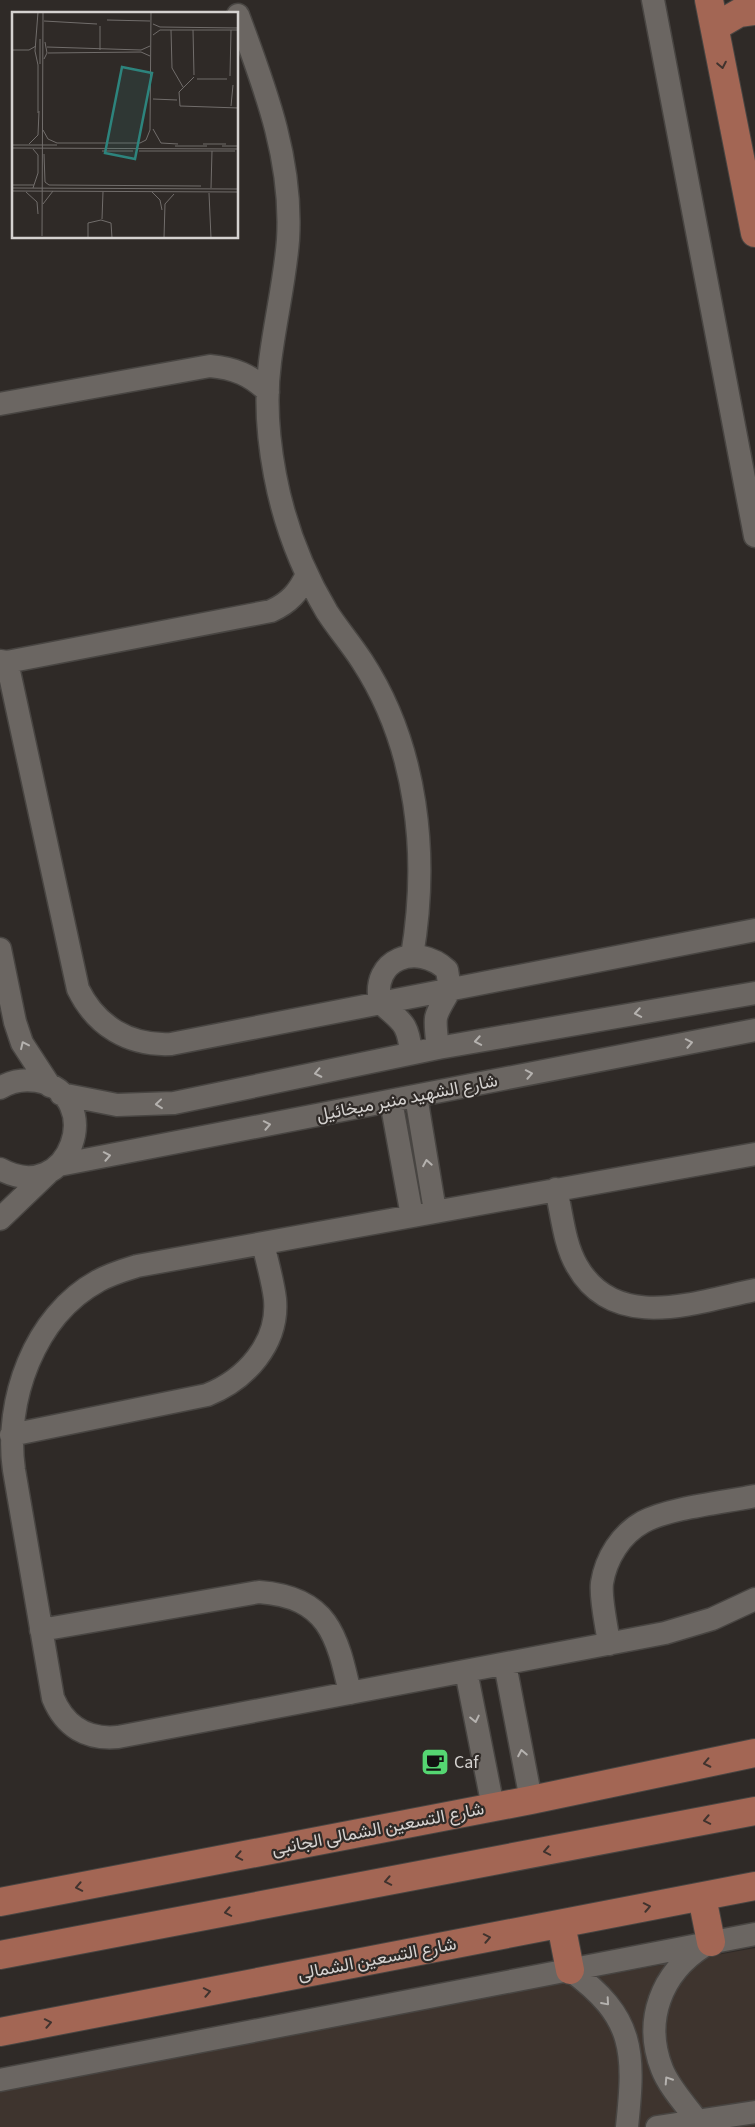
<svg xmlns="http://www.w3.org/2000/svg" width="755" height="2127" font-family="'Source Sans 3',Vazirmatn,sans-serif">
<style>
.built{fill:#3e342e}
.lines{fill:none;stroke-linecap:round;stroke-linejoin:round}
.minor-casing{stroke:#484542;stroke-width:25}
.major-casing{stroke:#484542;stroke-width:30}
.minor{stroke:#6b6662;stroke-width:22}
.major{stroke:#a36654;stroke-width:28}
.oneway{stroke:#40332e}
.oneway2{stroke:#b5b2af}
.labels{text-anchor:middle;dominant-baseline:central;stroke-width:4.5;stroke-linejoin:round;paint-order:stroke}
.street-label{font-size:18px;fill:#d5d2d0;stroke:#2f2a27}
.poi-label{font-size:18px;fill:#d5d2d0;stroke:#2f2a27;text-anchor:start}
.inset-road{fill:none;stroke:#716d6b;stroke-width:1}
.view{fill:#2d847d;fill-opacity:0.15;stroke:#2d847d;stroke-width:2.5}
.inset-edge{fill:none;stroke:#d5d2d0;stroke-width:2.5}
</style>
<rect width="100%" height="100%" fill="#2f2a27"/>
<!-- built -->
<path class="built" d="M755,1948V2127H0V2085Z"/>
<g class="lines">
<defs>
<path id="minor" d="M653,0L755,536
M238,15C265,88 293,160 288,240C285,280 275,321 270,362C265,399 268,438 275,475C284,523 302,570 327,612C338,629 351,644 362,661C418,747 429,856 412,956
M0,404L210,366C234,368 251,375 268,392
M0,661L7,662L271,611C289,603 299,592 307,574
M7,662L78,989C96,1026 129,1046 171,1044L755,930
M0,949L15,1022L22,1043L50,1086
M411,1053C408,1021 401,1022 380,1002C371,959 417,942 447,970L450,990C433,1019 434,1014 438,1048
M0,1088C11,1081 24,1079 37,1081C107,1094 71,1208 0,1169
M61,1094L117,1105L174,1103L438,1048L755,993
M416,1096L435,1211
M391,1101L412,1216
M755,1154L137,1266C124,1270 110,1274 98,1281C34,1316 4,1401 14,1470L53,1698C65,1727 87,1740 118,1737L665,1633L712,1619L755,1599
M59,1165L755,1030
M556,1189C562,1214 564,1244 577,1266C615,1333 696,1302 755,1290
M0,1219L48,1173
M11,1435L207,1395C245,1380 279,1344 275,1299C273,1281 267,1262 263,1243
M41,1630L259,1592C328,1597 337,1635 350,1693
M609,1644C607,1627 600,1599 602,1583C606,1558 621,1534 643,1522C668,1508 726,1502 755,1496
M505,1664L531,1800
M466,1671L493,1807
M570,1970C635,2017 635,2052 627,2127
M0,2080L755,1934
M696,2119C685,2104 669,2087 662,2069C643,2021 661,1973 704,1946
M657,2127L755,2112"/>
<path id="major" d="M709,0L755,233
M715,27L739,13L755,11
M702,1897L711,1942
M0,1902L531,1800L755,1753
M561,1924L570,1970
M0,1955L755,1811
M0,2032L755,1886"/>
</defs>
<!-- minor casing -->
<use href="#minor" class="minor-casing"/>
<!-- major casing -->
<use href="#major" class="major-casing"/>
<!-- minor -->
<use href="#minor" class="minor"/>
<!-- major -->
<use href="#major" class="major"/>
</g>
<!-- one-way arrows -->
<defs><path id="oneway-chevron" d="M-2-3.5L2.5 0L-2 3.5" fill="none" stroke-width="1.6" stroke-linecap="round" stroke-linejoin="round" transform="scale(1.25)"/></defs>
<g class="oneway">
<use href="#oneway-chevron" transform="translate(722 65) rotate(79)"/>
<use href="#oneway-chevron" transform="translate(707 1763) rotate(168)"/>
<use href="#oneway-chevron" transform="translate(707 1820) rotate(169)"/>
<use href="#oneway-chevron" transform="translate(547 1851) rotate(169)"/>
<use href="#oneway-chevron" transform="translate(239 1856) rotate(169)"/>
<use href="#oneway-chevron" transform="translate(388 1881) rotate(169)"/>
<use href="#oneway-chevron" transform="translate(79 1887) rotate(169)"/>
<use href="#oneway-chevron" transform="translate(647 1907) rotate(-11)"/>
<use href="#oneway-chevron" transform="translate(228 1912) rotate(169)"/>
<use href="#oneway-chevron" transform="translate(487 1938) rotate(-11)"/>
<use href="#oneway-chevron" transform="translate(207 1992) rotate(-11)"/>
<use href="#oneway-chevron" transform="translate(48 2023) rotate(-11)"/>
</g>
<g class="oneway2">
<use href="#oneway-chevron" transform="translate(638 1013) rotate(170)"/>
<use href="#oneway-chevron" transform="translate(478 1041) rotate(170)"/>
<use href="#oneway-chevron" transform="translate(689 1043) rotate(-11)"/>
<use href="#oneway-chevron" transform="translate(24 1045) rotate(-115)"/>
<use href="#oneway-chevron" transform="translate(318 1073) rotate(168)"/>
<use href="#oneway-chevron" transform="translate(529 1074) rotate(-11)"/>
<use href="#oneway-chevron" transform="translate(159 1104) rotate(174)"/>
<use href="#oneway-chevron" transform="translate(267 1125) rotate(-11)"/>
<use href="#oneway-chevron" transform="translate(107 1156) rotate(-11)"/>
<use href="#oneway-chevron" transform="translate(427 1163) rotate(-100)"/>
<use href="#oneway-chevron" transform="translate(475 1719) rotate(78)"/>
<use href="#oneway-chevron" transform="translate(522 1753) rotate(-101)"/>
<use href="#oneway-chevron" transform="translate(606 2002) rotate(49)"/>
<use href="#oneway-chevron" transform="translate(668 2080) rotate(-123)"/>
</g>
<!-- icons -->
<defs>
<symbol id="cafe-square" viewBox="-11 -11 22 22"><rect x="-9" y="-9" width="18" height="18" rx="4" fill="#55d672" stroke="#2f2a27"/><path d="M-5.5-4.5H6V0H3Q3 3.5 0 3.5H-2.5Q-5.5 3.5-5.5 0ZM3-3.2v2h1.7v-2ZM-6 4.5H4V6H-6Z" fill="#111"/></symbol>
</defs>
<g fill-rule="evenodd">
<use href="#cafe-square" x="419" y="1746" width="32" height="32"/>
</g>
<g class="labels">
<!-- street labels -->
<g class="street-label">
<text transform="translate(407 1098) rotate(-11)">شارع الشهيد منير ميخائيل</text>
<text transform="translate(378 1829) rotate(-11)">شارع التسعين الشمالى الجانبى</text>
<text transform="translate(377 1959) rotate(-11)">شارع التسعين الشمالى</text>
</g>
<!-- poi labels -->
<g class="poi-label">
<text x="454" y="1762">Caf</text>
</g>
</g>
<!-- overview -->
<g transform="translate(12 12)">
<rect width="226" height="226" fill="#2f2a27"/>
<path class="inset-road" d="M95,8L138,9M32,9L85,12M141,12L148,15L227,16M159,18L160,56L171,75M181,18L182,63M141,23L148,18H227M28,27V52M35,35L129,38L138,34M0,38H17L24,34M88,38V14M36,41L129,40L138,44M32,47L35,41L33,30M218,64L219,18M182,65L167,80L168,94L227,96M185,67H215M141,87L165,88M219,94L221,73M26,101V53L23,39L26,0M141,117L149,131L166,132M31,118L36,127L45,131H128L134,128L138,118L139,0M17,132L26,123L27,99M191,132H214M0,133H45M163,134H195M210,134H227M0,136L227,137M90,139H121M127,139H223M32,142L33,170L37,173L189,174M0,173H22M0,176L225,177M21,176L26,161V143L21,137M199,176L200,139M0,179L227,180M14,180L25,190L26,202M140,180L148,188L150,198M197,181L199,226M31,192L41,179M90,207L91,180M30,224L31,0M76,226V211L89,208L99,211L100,226M152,226L153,192L162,182"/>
<path class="view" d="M110,55L140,61L123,147L93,141Z"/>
<rect width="226" height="226" class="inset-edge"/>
</g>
</svg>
